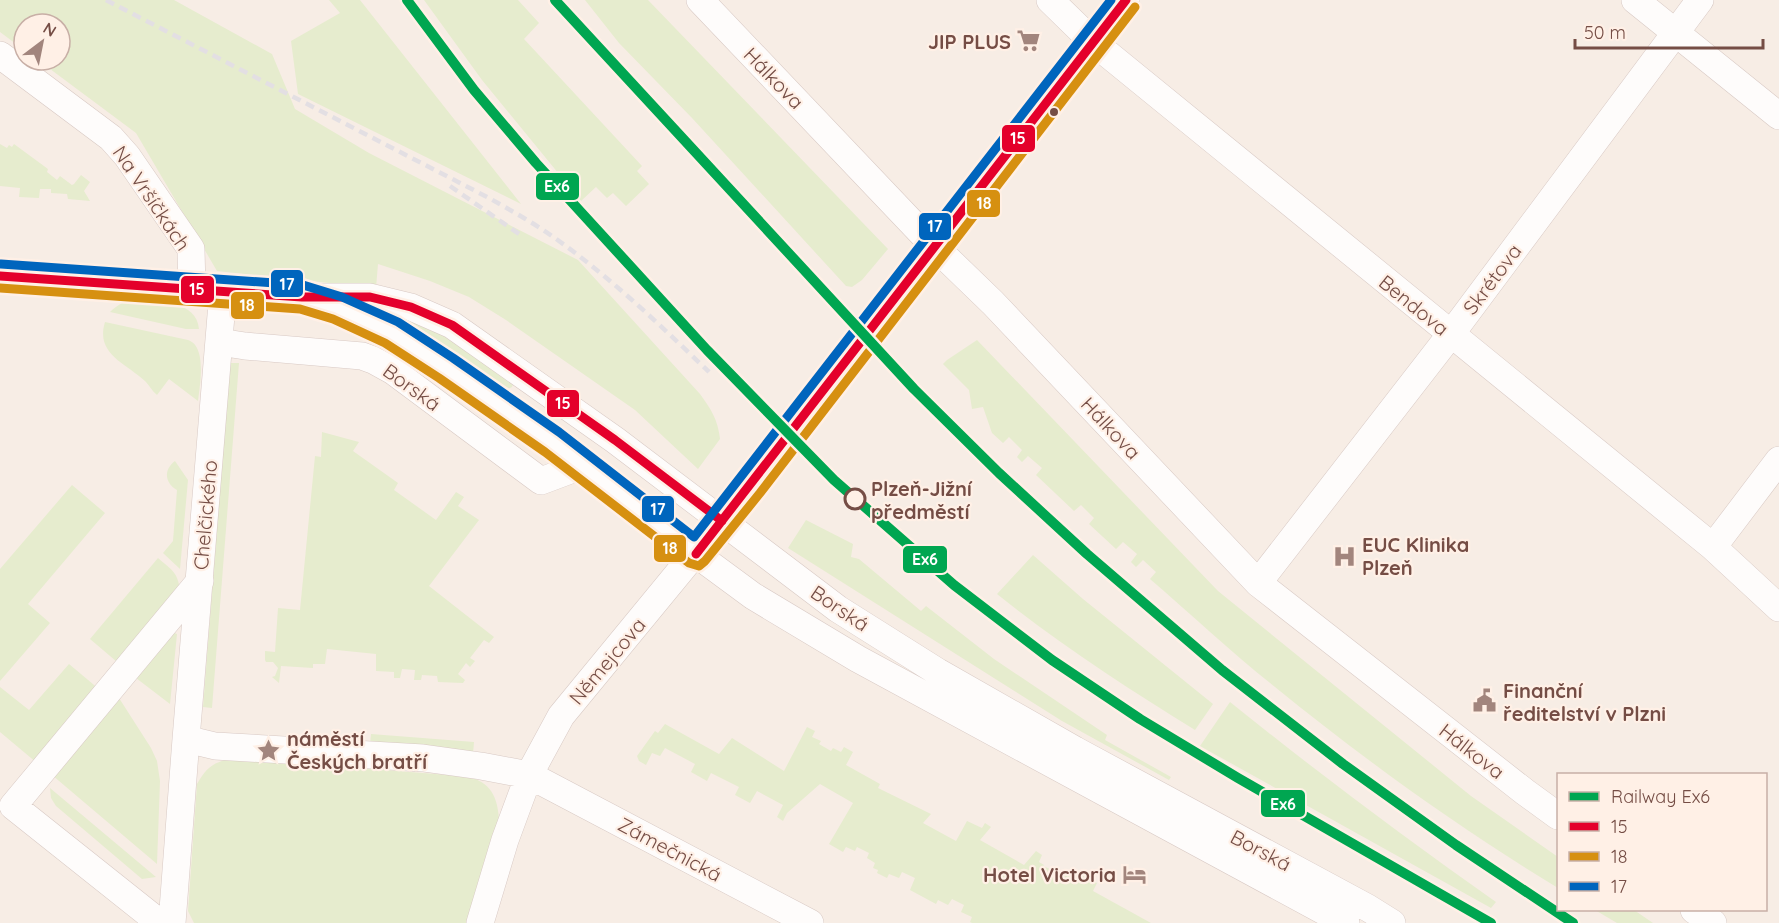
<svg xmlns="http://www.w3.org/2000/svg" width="1779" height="923" font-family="Quicksand,sans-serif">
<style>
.green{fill:#e6ecce}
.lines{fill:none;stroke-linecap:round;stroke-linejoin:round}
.minor-casing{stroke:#d8c9c4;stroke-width:28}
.minor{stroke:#fefcfb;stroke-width:27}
.rail{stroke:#e3dfe3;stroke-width:4.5;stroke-dasharray:9 6;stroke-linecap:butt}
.bus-1-casing{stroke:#fff0e6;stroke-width:14}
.bus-2-casing{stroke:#fff0e6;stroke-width:14}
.bus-3-casing{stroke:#fff0e6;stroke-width:14}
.bus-1{stroke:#e4002b;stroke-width:9}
.bus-2{stroke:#d69011;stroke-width:9}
.bus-3{stroke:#0065bd;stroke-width:9}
.rail-1-casing{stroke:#fff0e6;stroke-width:15}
.rail-1{stroke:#00a651;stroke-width:10}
.bus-dot{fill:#754d45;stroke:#fff0e6;stroke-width:2}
.stop-dot{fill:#fff0e6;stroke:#754d45;stroke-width:3}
.labels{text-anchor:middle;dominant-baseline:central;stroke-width:4.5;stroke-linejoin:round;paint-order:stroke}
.poi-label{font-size:20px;font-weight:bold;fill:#754d45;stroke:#fff0e6;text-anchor:start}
.street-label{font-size:20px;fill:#754d45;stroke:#fff0e6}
.stop-label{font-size:20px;font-weight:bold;fill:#754d45;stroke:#fff0e6;text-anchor:start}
.line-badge{stroke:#fff0e6;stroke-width:2}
.badge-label{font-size:16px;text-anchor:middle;font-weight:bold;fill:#fff}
</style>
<rect width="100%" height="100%" fill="#f7ede5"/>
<!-- green -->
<path class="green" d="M0,0H174L272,54L295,109L369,153L578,260L700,394C711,409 718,420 720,439L698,469L635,410L506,320L469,297L430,281L378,264L376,288L217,271L136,133L38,60H60V24H24V50L0,32Z
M329,0H360L521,204L298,94L291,41L340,13Z
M424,0H518L539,23L524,39L642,166L637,171L649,184L626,206L613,193L607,198L596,187L581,201L482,80Z
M585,0H648L888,249L862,280L852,287L846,286L692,118L619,43Z
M0,144L7,148L9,145L12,147L14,144L48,169L47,172L57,180L60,176L72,185L74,184L81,175L90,182L84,191L90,201L68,199L67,194L51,193V189H40L39,198L19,197L20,188L0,186Z
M136,299C157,302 197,300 199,329H186L110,312C118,304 125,301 136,299Z
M362,306L418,317L513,384L512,387L506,390L462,366Z
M105,322L188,340C207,346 200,385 198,401L169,379L157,395C152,391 149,385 145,381C126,363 95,354 105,322Z
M977,340L1218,591L1471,796L1558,857V888C1459,828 1365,760 1275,687C1232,653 1192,615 1150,579L1156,572L1143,560L1136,567L1131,562L1137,554L1123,542L1116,549L1089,524L1094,518L1081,505L1074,511L1036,475L1042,468L1028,456L1022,462L1017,457L1022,450L1009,437L1003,443L992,433L983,407L972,409L969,390L943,364L947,360Z
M230,363H239L212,708L203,707Z
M322,432L359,442L353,451L398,483L394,490L436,520L456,492L464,497L458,506L479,520L429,586L494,637L489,643L484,640L470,658L475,661L470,667L466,663L458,674L465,680L463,683L438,682L437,676L422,675L421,680H414L415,670L402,669L400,678H394V672L376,671V654L327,649L325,664H313V668L281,666L279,683L272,677L275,676L278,668L273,662H266L265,660V651L275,652L278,608L300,610L315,456L321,457Z
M175,461L188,480L180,569L163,553L173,541L177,490C165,483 163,470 175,461Z
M72,485L105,513L28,604L50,623L0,681V569Z
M806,520L853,544L851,557L859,559L921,611L926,606L994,659L1107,735L1105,740L1171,777L1169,780L1062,721L788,548Z
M1033,555L1083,599L1213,704L1195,730C1127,688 1059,644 997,594Z
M158,558C172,570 179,573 180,593L123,667L90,639Z
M172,632L177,634L170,704L136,678Z
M69,664L100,690L37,763L0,732V687L29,710Z
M119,698L151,748L157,761L160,781L157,864L52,775Z
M1230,702C1317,772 1405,838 1496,902L1491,908L1200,746Z
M665,724L719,754L732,738L784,771L807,727L815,731L812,737L821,741L819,744L831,751L833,748L841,752L844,747L853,752L846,765L880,784L878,788L931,814L923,823L956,841L967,821L982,828L985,823L991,827L980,840L1024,865L1036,851L1042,855L1039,862L1044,865L1043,866L1066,876L1070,869L1087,878L1083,883L1085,884L1088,879L1097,883L1093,891L1151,923H972L970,922L972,917L961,912L964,905L952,899L948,905L938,900L936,904L910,890L915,878L902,872L899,878L889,874L887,878L877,873L878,870L873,868L875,863L867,858L869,853L857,847L855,851L846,847L843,852L829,844L853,803L820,784L787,813L783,821L777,817L783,805L757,791L750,803L735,795L739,787L711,773L707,781L691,772L695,764L665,748L660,756L652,753L646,765L639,761L637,756L655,731L658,733Z
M371,734L474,742L473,754L370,745Z
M231,758L461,776C488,779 497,793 499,818L466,923H194L188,911L197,784C207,767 211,764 231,758Z
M50,788L156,877L142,879L56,806L51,798Z
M1595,910H1634L1653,923H1617Z"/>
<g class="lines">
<defs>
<path id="minor" d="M700,0L934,246L993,303L1258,583L1525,792L1558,816
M1050,0L1093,42L1713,547L1779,608
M1635,0L1779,116
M0,55L111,138L127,156L191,249L192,289
M0,276L302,297H370L411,307L452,325L615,440L838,609L938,672L1075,750L1368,908L1392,923
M320,303L391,332L446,368L552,442L696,554L753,596L858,659L1346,923
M219,342L245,346L362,356L373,360L393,371L541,481L581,466
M1713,547L1779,460
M1258,583L1451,334L1700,0
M186,739L215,746L423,758L481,766L529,775L810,923
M1694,910L1713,923
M160,923L13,806L200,581
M172,923L186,739L223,291
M480,923L505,840L529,775L561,716L746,491L890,306L934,246L1126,0"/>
</defs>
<!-- minor casing -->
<use href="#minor" class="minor-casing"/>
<!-- minor -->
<use href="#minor" class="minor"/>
<!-- rail -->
<path class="rail" d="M106,0L489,198C510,210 532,222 552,236C609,276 659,324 709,372
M450,186L522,236"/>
<defs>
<path id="bus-1" d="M0,276L302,297H370L411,307L452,325L615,440L722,521
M696,554L1126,0"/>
<path id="bus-2" d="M0,288L300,309L333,319L385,343L439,378L545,452L689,563L699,566L705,561L760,493L1135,7"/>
<path id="bus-3" d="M1,264L303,285L342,297L398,322L453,358L559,432L694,537L1111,0"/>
</defs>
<!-- bus-1 casing -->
<use href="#bus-1" class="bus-1-casing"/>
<!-- bus-2 casing -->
<use href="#bus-2" class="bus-2-casing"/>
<!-- bus-3 casing -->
<use href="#bus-3" class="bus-3-casing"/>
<!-- bus-1 -->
<use href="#bus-1" class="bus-1"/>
<!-- bus-2 -->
<use href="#bus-2" class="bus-2"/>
<!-- bus-3 -->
<use href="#bus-3" class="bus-3"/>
<defs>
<path id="rail-1" d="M407,0L474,90L536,163L707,350L834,480L954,585L1052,660L1140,719L1238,778L1491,923
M555,0L914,389L999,473L1087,554L1222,670L1343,764L1456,845L1573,923"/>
</defs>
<!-- rail-1 casing -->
<use href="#rail-1" class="rail-1-casing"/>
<!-- rail-1 -->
<use href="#rail-1" class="rail-1"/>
</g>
<!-- icons -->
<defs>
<symbol id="supermarket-bare" viewBox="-9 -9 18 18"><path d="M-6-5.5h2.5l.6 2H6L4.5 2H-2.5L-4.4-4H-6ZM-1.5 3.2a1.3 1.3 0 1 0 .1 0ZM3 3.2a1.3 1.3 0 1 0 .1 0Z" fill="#a2857d" stroke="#fff0e6" stroke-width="2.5" paint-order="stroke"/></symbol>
<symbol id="hospital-bare" viewBox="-9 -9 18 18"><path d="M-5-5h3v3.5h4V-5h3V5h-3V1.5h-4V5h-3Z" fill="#a2857d" stroke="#fff0e6" stroke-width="2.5" paint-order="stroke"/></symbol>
<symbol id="civic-bare" viewBox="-9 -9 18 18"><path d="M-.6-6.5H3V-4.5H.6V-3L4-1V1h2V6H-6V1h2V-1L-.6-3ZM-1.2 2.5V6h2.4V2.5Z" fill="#a2857d" stroke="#fff0e6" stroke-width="2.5" paint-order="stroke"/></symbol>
<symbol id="sight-bare" viewBox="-9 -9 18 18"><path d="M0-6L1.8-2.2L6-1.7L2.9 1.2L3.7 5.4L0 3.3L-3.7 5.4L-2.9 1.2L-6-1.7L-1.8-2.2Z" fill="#a2857d" stroke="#fff0e6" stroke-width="2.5" paint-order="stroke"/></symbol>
<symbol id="hotel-bare" viewBox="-9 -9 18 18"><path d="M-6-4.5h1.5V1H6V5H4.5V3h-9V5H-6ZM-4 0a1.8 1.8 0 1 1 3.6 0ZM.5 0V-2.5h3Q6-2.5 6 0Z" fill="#a2857d" stroke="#fff0e6" stroke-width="2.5" paint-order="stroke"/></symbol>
</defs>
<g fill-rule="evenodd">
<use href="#supermarket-bare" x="1012" y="24" width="33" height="33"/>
<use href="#hospital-bare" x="1328" y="540" width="33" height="33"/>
<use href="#civic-bare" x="1468" y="684" width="33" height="33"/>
<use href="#sight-bare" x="252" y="734" width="33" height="33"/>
<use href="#hotel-bare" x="1118" y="858" width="33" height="33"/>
</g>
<!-- markers -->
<circle class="bus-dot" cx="1054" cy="112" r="5"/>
<circle class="stop-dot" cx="855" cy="499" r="10"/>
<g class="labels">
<!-- poi labels -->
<g class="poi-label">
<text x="1011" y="41" text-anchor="end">JIP PLUS</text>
<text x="1362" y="544">EUC Klinika<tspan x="1362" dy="23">Plzeň</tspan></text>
<text x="1503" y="690">Finanční<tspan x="1503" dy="23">ředitelství v Plzni</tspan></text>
<text x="287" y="738">náměstí<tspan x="287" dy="23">Českých bratří</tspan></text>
<text x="1116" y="874" text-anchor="end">Hotel Victoria</text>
</g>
<!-- street labels -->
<g class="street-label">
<text transform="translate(774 78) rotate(46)">Hálkova</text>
<text transform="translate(152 198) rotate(56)">Na Vršíčkách</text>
<text transform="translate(1492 279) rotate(-53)">Skrétova</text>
<text transform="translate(1414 305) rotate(39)">Bendova</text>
<text transform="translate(412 387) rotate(36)">Borská</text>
<text transform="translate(1111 428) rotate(47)">Hálkova</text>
<text transform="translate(205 515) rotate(-85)">Chelčického</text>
<text transform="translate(840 608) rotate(34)">Borská</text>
<text transform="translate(607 661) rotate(-50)">Němejcova</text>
<text transform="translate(1472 751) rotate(38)">Hálkova</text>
<text transform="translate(670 849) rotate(28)">Zámečnická</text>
<text transform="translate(1261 850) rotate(28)">Borská</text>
</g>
<!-- stop labels -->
<g class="stop-label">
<text x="871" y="488">Plzeň-Jižní<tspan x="871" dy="23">předměstí</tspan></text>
</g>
</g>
<g class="line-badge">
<rect x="1001" y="124" width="35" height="29" rx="6" fill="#e4002b"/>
<rect x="535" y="172" width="45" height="29" rx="6" fill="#00a651"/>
<rect x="966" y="189" width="35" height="29" rx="6" fill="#d69011"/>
<rect x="918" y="212" width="34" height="29" rx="6" fill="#0065bd"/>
<rect x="270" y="269" width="34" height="29" rx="6" fill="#0065bd"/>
<rect x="180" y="275" width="35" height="29" rx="6" fill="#e4002b"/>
<rect x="230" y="291" width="35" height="29" rx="6" fill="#d69011"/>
<rect x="546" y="389" width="34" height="29" rx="6" fill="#e4002b"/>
<rect x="641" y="495" width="34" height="28" rx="6" fill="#0065bd"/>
<rect x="653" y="534" width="34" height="29" rx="6" fill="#d69011"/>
<rect x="902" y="545" width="46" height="29" rx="6" fill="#00a651"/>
<rect x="1260" y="789" width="46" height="29" rx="6" fill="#00a651"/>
</g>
<g class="badge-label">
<text x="1018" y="144">15</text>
<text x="557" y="192">Ex6</text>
<text x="984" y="209">18</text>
<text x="935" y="232">17</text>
<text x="287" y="290">17</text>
<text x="197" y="295">15</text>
<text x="247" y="311">18</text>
<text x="563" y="409">15</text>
<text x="658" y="515">17</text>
<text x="670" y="554">18</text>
<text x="925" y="565">Ex6</text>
<text x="1283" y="810">Ex6</text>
</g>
<!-- legend -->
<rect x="1557" y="773" width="210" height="138" fill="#fff0e6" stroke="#c8afa6" stroke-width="1.5"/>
<rect x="1569" y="792" width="30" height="9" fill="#00a651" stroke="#c8afa6" stroke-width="1.5"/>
<text x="1611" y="803" font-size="18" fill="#754d45">Railway Ex6</text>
<rect x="1569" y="822" width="30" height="9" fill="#e4002b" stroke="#c8afa6" stroke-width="1.5"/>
<text x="1611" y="833" font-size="18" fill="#754d45">15</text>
<rect x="1569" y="852" width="30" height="9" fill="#d69011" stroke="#c8afa6" stroke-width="1.5"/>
<text x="1611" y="863" font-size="18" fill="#754d45">18</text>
<rect x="1569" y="882" width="30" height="9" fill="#0065bd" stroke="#c8afa6" stroke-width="1.5"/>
<text x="1611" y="893" font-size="18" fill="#754d45">17</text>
<!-- north arrow -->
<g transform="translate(42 42) rotate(32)"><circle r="28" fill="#fff0e6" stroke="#c8afa6" stroke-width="1.5"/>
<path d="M0-4.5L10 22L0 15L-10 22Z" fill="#a2857d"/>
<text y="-9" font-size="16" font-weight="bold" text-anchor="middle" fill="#754d45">N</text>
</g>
<!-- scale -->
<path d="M1575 39v9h188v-9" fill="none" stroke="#754d45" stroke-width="3"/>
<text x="1584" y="39" font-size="18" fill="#754d45" stroke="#fff0e6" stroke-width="4.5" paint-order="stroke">50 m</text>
</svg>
